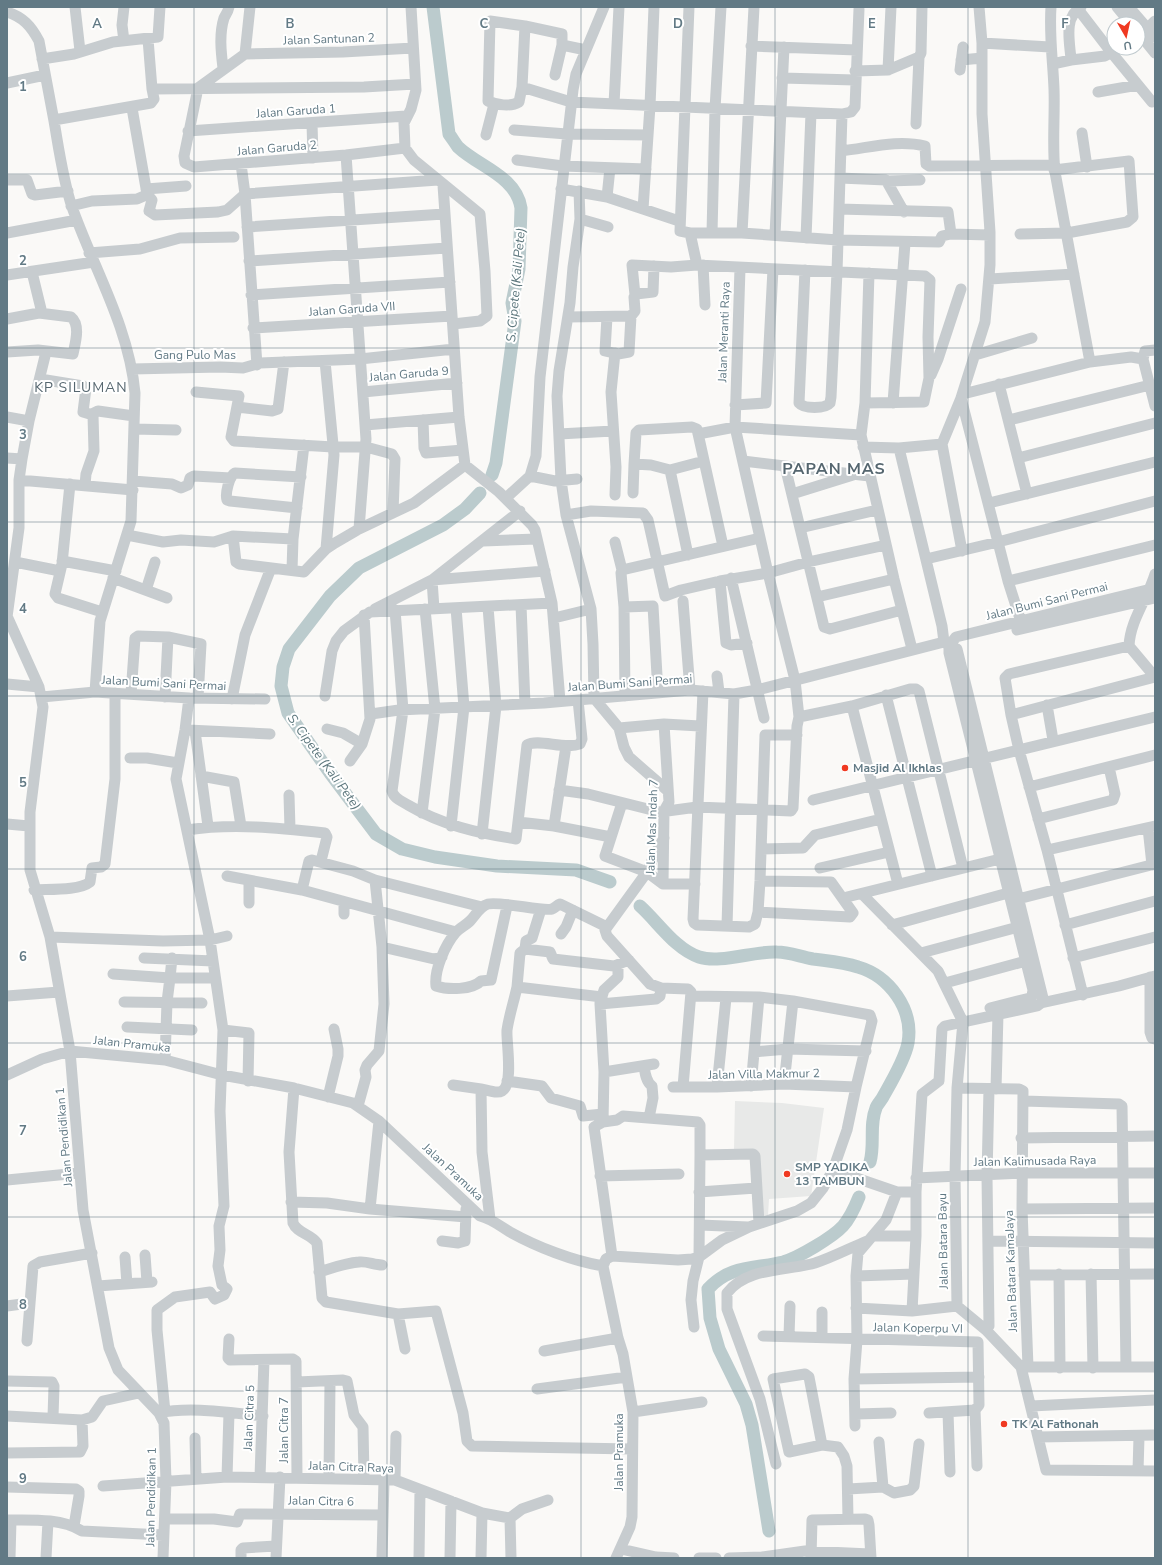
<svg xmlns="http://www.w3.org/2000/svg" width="1162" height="1565" font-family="'Nunito Sans',sans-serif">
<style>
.built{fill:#e8e9e8}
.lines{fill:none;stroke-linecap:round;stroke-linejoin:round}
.river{stroke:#bbcbcd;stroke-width:13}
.minor{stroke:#c7cccf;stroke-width:11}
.grid{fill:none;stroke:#627a85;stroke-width:1;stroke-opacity:0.55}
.poi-dot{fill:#f03921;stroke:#fff;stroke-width:1.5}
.labels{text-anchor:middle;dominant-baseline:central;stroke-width:4;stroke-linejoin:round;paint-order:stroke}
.street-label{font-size:12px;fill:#627a85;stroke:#fff}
.poi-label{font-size:12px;font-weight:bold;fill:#627a85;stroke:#fff;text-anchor:start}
.water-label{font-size:13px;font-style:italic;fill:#5e787e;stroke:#fff}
.quarter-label{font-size:14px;letter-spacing:1px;fill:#55666f;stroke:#fff}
.district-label{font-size:16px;font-weight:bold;letter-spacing:1px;fill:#55666f;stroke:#fff}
.grid-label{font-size:13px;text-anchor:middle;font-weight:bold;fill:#627a85;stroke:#fff;stroke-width:4;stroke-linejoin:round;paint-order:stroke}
</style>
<rect width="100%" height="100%" fill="#faf9f7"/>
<!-- built -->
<path class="built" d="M735,1101L782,1103L824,1108L811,1196L769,1199L768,1215L762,1218L759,1152L734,1149Z"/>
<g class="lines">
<!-- river -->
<path class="river" d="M433,7L449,134C452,138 455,143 458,147C479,167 516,176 521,208L519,269L512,303L515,321L496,463L492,475
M480,493L465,509L443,525L359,568L330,596L289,649L283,667L281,686L288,713L330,773L376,834L402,849L435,857L497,866L576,870L610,882
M640,906C658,922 675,949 699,957C720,964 753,951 777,952C789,952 801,957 813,959C827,961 843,962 858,967C889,976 914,1009 908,1043C905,1059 892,1081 884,1095C882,1100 877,1104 876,1108C869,1125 875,1145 870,1162
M769,1531L752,1425L746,1404L719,1349L710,1318L708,1289C730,1265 754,1269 783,1262C798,1258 833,1237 843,1226C850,1218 855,1207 859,1197"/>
<!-- minor -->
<path class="minor" d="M75,7L80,51
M124,7L122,25L124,41
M411,7L416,90L411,109L404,123L405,148L414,160L480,214L485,271L487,316L480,321L453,324
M689,7L680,231L690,233H742L838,240L939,242L942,236L951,234
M979,7L982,43
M1051,7C1049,35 1053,62 1054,89C1055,117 1052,145 1055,172L1090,362
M1117,7L1131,24
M1129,7L1155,37
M1078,9L1111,52L1116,48
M7,12C23,17 31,26 39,41C44,68 49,94 54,121C59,150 63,180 72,207C94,269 129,327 135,393L131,521L100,621L95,692
M525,26L522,87L519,102C511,107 496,105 488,101L490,21L525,26L562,34V45L555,75
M1148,28L1155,21
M1138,32L1155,53
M148,39L152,89
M562,45L586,50
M751,46L857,50
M245,54L198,88L184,156L185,163L194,167L346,155L405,148
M245,54L343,52L413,48
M245,54L250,7
M42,59L74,54L113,42L158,37L160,7
M961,60L982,58
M1071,60L1105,56L1111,52L1152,102
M1057,63L1071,60C1070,43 1063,17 1081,7
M223,68C221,52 219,34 224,18C226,14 228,12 229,7
M888,70L919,57L921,53L922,7
M960,70L963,47
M855,71L888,70L891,7
M782,78L855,80
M7,83L45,75
M522,87L571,102L842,114L851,112L855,107L859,9
M1098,92L1138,85
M614,104L619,7
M54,120L151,103L154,99L152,89L364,87L415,84
M312,123L313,158
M916,124L919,57
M514,130L567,134L648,135
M188,131L406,116
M1082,133L1087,167
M486,135L494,104
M841,151C869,148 897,139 925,146L926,164L929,166L1054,165
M346,155L366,439L359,529
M517,160L563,166L646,169
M241,164L245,194L257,365
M840,178L886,180L904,212
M7,180H27L32,194L35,195L68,191
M888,181L920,180
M443,185L459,417L465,465L499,492L532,525L535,530L552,603L560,701
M146,189L186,186
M561,189L607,197L679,221
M579,191L580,219L573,267L570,303L559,371L557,396L561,480L566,515L591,609L593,644L594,698L619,728L624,747L629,757L668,791
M147,194L152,200L149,211L155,215L218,212L227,210L245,194L438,180
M607,197L610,168
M71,206L92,201L137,199L144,196L147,194L132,108
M643,209L650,106L654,7
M839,209L948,212L951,234L990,235
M580,219L608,227
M247,227L444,214
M7,233L77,220
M690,233L697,265L925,276L930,280L928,337L929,378L924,402L865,403
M712,233L715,109L721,7
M742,233L754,7
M1020,234L1067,233L1127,222L1133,217L1129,161L1054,170
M775,235L784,47
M806,238L811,113
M89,253L140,249L180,238L234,237
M249,261L447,248
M703,265L705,305
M740,268L735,427L768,573L795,680L799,717L852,706L910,689H916L919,691L963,868
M805,270L799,403C804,409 825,409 830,403L831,397L837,272L842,114
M7,275L94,262
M990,279L1074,274
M251,295L450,282
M635,295L632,265L671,267L697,265
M568,317L631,316
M607,317L605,351L618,354L629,352L631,316L635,311L634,297L636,294L653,292L654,266
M7,319L39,313L41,309L32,272
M253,328L452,316
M7,352L38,350L73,354C75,344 81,325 71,317L39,313
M615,353L611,392L616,467L615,495
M975,355L1032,338
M1143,359L1145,351L1155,350
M325,361L334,455L326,549
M132,369L220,367L243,368L260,363L360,359L454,349
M931,375L938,359L961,289
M40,379L83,386L86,388L83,412L93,415L94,451L86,474L85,485
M999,384L1027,494
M196,392L239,396L231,437L234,441L333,447H366L392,454L395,459L393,513
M363,392L457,383
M963,394L1090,362L1131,357L1143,359L1155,406
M893,403L905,243
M735,405L766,403L773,269
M237,407L272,411L278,409L284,362
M92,414L98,411L134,416
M7,417L29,421
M423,420L424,448L426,453L463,450
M1009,420L1150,385
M365,425L459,417
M134,429L176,430
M559,434L613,431
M698,434L735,427L861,435L894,579L912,649
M861,435L865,403L869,273
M942,444L962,551
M863,447L899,448L942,444L961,398
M899,448L942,626L944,642L949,646
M7,458L22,459
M1018,458L1155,423
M743,461L869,476
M785,466L824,627L830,629L902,610
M670,470L704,461
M530,476L555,481L577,479
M19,480L133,490
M133,481L172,484L181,488L188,485L190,478L194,476L231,478
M70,484L62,564L55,594L58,598L102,612
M633,493L634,464
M792,494L853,475
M506,498L530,476L536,456L540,377L573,90L576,74L604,7
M989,503L1155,462
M297,508L230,501L227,500C225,494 229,476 235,473L301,477
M566,515L591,511L643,513L648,520L665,596L681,590L720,581L768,573L808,562L886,545
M800,528L877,510
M127,535L163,542L181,540L214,542L233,536
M293,539L233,536L236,562L239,564L304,572L326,549L335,543L359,529L414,503L465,465
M483,541L537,539
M615,542L622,570
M688,555L670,470L651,465L634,464L636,433L639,430L692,427L697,429L723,546
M926,559L998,542L1155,501
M62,561L116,571
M15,562L60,571
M292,570L293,539L304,445
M1155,574C1148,598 1130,620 1129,646L1155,677
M113,578L167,598
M731,578L764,718
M720,581L726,643L731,645L747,643
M1008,581L1155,545
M146,590L155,562
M817,597L894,579
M683,601L690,690
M521,605L525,704
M624,607L653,606L658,693
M375,609L432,580L520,511
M434,609L432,580L545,571
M395,610L403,710L392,791C394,799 402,801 408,805C442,825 477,833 516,839L527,745C538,738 565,750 580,744L582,739L578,700
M7,616L39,687L43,707L30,812V870L50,937L70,1051L83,1210L109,1348L118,1370L159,1413L164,1423L166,1481L163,1558
M7,617L19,528V480L22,459L29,421L46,352
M554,618L591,609
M1023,628L1008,581L961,398L985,322L990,265V232L982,114V43L1050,47
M1017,630L1155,598
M949,646V653L1033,990L1032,996L1030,998L990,1008
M949,646L956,637L1155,588
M717,676L719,692
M7,684L39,687
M703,691L693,919L694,923L697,925L749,927L755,924L758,912L760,881L765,735H797
M131,694L135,638L138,636L168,637L201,644L198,698
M886,695L932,876
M325,696L332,651L336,641L344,631L370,612L552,603
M625,696L624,607L621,573L622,570L760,538
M42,697L95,692L189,698L265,699
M165,697L168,637
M232,699L245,635L271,568
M1047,705L1053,740
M852,706L898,884
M371,714L399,710L544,703L690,690L734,694L757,690L944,642
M1011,715L1155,677
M619,728L664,724L700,726
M327,729L343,733L362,744
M188,730L270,734
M195,731L208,826
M130,758H147L178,763
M350,761L362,744L370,719L364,615
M201,776L234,782L241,826
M1029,787L1155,755
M559,790L588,794L660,812L697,807L791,811L793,808L797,726L799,717
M289,795L290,829
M813,800L1155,717
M622,803L605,856L647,872L663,884H695
M422,813L435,709L425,609
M1038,819L1113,800L1115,794L1109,767
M518,822L554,826L611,837
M7,824L29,826
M451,826L464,707L456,608
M554,826L566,746
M1148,828L1152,865
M187,830C233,823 279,828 325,833L327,837L321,861
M482,834L496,706L488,607
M664,838L655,854L647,872L605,930L607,936L650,984L661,988L688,989L691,992L683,1087
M761,849L803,848L815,835L881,819
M1047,850L1155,826
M820,868L889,852
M227,876L302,890L456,932
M249,881V903
M663,884L664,811L669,802L664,724
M34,890C49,889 79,891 90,882L92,868L101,867L105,864L115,779V693
M302,890L309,861L312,860L353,871L375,880L482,907
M862,894L938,971L963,1022L957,1088L955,1176L957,1306
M847,897L1000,859
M1018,899L1155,864
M344,902V914
M507,906L491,980L481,981C472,990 448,990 436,986C434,970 445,945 456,932C460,928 466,925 470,921C476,915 480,906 488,904C501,901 544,912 552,909C555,908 557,905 560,904L607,927
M541,909L532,938L526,941L525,949L520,953L517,987L602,997
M758,912L850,917L853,913L831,882L760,881
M892,925L1008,893
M1065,925L1155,901
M727,926L734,694
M561,934L566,927L573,910
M50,937L163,941L210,940L227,936
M382,947L434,959L442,957
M525,949L550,952L553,959L614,966L629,960
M921,953L1018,927
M144,958L213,961
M1073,958L1155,937
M113,974L170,978L172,958
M1150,977V1032L1152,1038L1155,1039
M945,983L1026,961
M1083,995L1047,850L1019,750L1011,715L1005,678L1009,674L1129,646
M7,996L59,992
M124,1002L202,1003
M600,1003L604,990L618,977V965
M1041,1003L1119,986L1155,976
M127,1027L192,1030
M223,1030L249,1033L248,1081
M754,1052L787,1049L866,1051
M165,1060L167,1002L170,978H215
M644,1066C645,1073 646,1082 652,1086L653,1098L649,1118
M604,1072L654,1064
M7,1075L42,1059L70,1051L165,1060L222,1075L294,1088L353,1103L379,1121L480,1216C492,1219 500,1226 510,1232C537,1247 573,1261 603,1266L618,1338L623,1354L633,1412L632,1517L630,1527L616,1558
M507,1081L542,1086L551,1098L580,1106L583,1116L603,1114
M784,1084L793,1001
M453,1085L481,1089
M751,1086L759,997
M673,1087H717L784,1084L856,1087
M717,1087L726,998
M294,1088L289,1152L293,1223C297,1233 311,1234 317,1243L322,1298L326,1302L398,1314L436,1311L463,1413L467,1441L472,1446L632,1449
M957,1088L1019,1089L1023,1091L1022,1209L1028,1367
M996,1089L998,1014
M328,1097L338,1056V1049L334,1029
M1024,1101L1119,1104L1122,1106L1126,1367
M358,1106L366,1077L365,1070L367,1065L379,1051L384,1004L382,947L375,880
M603,1122L604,1072L600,1004L656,999L660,996L661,988
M1021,1138L1155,1136
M833,1170L897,1192H916L922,1094L939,1081L942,1029L945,1026L1037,1006L1041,1003L1043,998L957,649
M600,1176L679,1174
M916,1178L1022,1173H1155
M7,1180L79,1173
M699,1192L756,1188
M291,1202L327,1203L370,1209L466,1217
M370,1209L379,1121
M1022,1209L1155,1208
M490,1219L482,1152L481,1089C487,1090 497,1094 502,1091C514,1084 506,1042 507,1030C509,1016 514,1001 517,987
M700,1225L748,1227
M874,1236H916
M442,1241L458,1243L465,1241L466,1209
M988,1241L1155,1243
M145,1255L147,1282
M612,1256L594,1127L603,1122L617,1120L623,1116L698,1122L700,1125V1155
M125,1257L127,1284
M603,1266L606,1259L612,1256L678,1260L692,1259L699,1257L722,1240L749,1227L797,1211L811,1203L823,1188L833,1170L847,1130L856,1087L872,1021L870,1015L793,1001L759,997L692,996
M319,1272C332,1268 345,1263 359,1262C367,1261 374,1265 382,1265
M1059,1274L1060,1368
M1091,1274L1093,1368
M1024,1275L1155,1274
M856,1276L914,1274
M98,1286L152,1282
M7,1306L29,1303
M856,1308L912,1311L957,1306L986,1330L1021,1367L1046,1470L1155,1471
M912,1311L916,1236V1192
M398,1314L405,1349
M694,1327L691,1300L693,1281L699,1257L700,1155L753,1154L755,1156L759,1223
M986,1330L989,1326L987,1176L989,1089
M763,1336L978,1342L979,1405L975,1410L977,1466
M789,1336L790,1306
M822,1337V1312
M229,1339L228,1358L230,1360L293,1359L296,1361L297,1478
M27,1341L33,1266L40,1262L92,1253
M544,1351L618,1338
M1022,1367H1155
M854,1379L979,1377
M7,1381L52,1382L54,1386L53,1417
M297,1382L343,1380L347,1381L354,1415L363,1427L364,1478
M537,1389L627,1377
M1031,1406L1155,1400
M165,1412L157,1330V1310L175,1297L210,1292L215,1299L224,1295L227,1289L222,1285L218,1266L220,1250L219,1226L224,1206L220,1111L223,1030L210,940L176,779L185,730L189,698
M633,1412L702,1402
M948,1412L950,1472
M159,1413C190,1406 231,1413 263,1416
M929,1413L975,1410
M856,1414L891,1413
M7,1416L82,1420
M855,1426L854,1379L857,1340L856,1276L858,1253L886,1220L897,1192
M1038,1437L1155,1435
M195,1438L196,1479
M879,1442L883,1487
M822,1445L789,1452L773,1379L805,1374L809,1377L822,1445L838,1447L844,1456L847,1466L848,1519
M7,1453L80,1452L83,1446L82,1420L92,1417L103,1401L139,1393
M776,1464L760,1399L727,1309V1293C747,1267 787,1271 815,1263C833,1257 850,1248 867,1241
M1138,1471L1139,1437
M227,1477L229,1413
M260,1477L264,1360
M329,1479L330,1381
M395,1480L396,1436
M103,1486L227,1477L395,1480L482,1513L510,1518L522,1509L548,1500
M7,1487L76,1489L79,1491V1496L74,1526
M848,1489L883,1487L894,1493L910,1490L914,1486L919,1444
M510,1518L511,1558
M166,1519H214L237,1522L240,1514L383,1515
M7,1520C31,1520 61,1518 82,1531L163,1535
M621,1549L656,1557L674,1558
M811,1557L812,1520L865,1519L868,1520L869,1525L871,1558
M10,1558L11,1520
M46,1558L48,1521
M241,1558V1550L243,1548L276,1546
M276,1558L280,1477
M382,1558L384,1480
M419,1558L420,1490
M450,1558L451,1501
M481,1558L482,1513
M699,1558H716
M729,1558L762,1557L805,1551L870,1554"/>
</g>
<!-- grid -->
<path class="grid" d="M194,7V1558M387,7V1558M581,7V1558M775,7V1558M968,7V1558M7,174H1155M7,348H1155M7,522H1155M7,696H1155M7,869H1155M7,1043H1155M7,1217H1155M7,1391H1155"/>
<!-- markers -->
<g class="poi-dot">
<circle cx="845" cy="768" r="4"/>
<circle cx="787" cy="1174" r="4"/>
<circle cx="1004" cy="1424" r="4"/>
</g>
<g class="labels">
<!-- street labels -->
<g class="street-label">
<text transform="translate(329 39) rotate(-2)">Jalan Santunan 2</text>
<text transform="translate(296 111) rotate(-4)">Jalan Garuda 1</text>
<text transform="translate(277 148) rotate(-5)">Jalan Garuda 2</text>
<text transform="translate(352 309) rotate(-4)">Jalan Garuda VII</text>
<text transform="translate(724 332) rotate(-88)">Jalan Meranti Raya</text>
<text x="195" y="355">Gang Pulo Mas</text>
<text transform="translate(409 374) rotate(-5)">Jalan Garuda 9</text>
<text transform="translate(1047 601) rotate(-14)">Jalan Bumi Sani Permai</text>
<text transform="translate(164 683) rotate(3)">Jalan Bumi Sani Permai</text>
<text transform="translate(630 683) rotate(-4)">Jalan Bumi Sani Permai</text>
<text transform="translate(652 827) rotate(-88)">Jalan Mas Indah 7</text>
<text transform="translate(132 1044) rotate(6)">Jalan Pramuka</text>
<text transform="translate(764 1074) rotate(-1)">Jalan Villa Makmur 2</text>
<text transform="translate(64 1137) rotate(-95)">Jalan Pendidikan 1</text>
<text transform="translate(1035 1161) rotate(-1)">Jalan Kalimusada Raya</text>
<text transform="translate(453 1172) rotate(43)">Jalan Pramuka</text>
<text transform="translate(943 1241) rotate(-91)">Jalan Batara Bayu</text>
<text transform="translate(1011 1271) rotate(-92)">Jalan Batara KamaJaya</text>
<text transform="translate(918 1328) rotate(1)">Jalan Koperpu VI</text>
<text transform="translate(249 1418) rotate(-88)">Jalan Citra 5</text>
<text transform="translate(284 1430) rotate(-90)">Jalan Citra 7</text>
<text transform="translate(619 1452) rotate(-90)">Jalan Pramuka</text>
<text transform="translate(351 1467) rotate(2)">Jalan Citra Raya</text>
<text transform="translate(151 1497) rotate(-89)">Jalan Pendidikan 1</text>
<text transform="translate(321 1501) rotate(1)">Jalan Citra 6</text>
</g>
<!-- poi labels -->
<g class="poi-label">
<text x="853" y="768">Masjid Al Ikhlas</text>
<text x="795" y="1167">SMP YADIKA<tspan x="795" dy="14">13 TAMBUN</tspan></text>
<text x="1012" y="1424">TK Al Fathonah</text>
</g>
<!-- water labels -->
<g class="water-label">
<text transform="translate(516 285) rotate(-85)">S. Cipete (Kali Pete)</text>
<text transform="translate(324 762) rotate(54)">S. Cipete (Kali Pete)</text>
</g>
<!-- quarter labels -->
<g class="quarter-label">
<text x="81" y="387">KP SILUMAN</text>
</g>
<!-- district labels -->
<g class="district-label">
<text x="834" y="469">PAPAN MAS</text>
</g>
</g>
<g class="grid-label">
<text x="97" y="28">A</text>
<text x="290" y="28">B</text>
<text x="484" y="28">C</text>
<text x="678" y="28">D</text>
<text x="872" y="28">E</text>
<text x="1065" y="28">F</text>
<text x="23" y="91">1</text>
<text x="23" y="265">2</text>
<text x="23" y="439">3</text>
<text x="23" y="613">4</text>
<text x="23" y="787">5</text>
<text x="23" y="961">6</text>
<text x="23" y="1135">7</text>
<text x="23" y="1309">8</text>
<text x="23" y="1483">9</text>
</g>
<!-- border -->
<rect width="1162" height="1565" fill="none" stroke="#627a85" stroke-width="16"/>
<!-- north arrow -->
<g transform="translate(1126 36) rotate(171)"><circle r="19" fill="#ffffff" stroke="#c0cace"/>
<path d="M0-3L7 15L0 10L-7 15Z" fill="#f03921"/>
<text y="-6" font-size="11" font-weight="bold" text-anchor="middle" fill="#627a85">U</text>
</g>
</svg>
